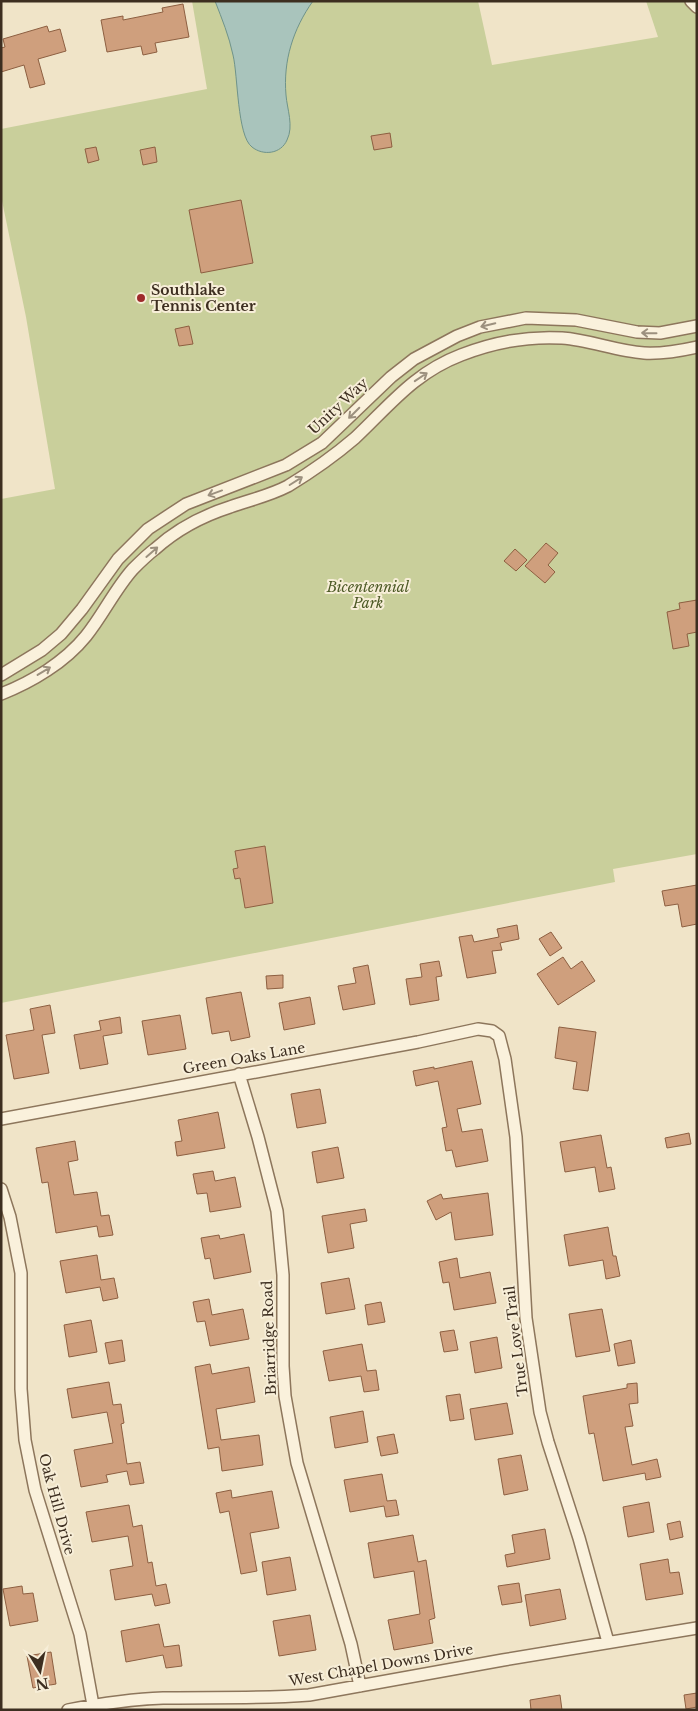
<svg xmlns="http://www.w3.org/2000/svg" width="698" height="1711" font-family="'Libre Baskerville',serif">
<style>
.green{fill:#c9cf9b}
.water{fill:#a9c4bc;stroke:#6f938a}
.building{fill:#cf9f7d;stroke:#8d5f41}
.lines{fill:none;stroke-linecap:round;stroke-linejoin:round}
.minor-casing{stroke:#8d765c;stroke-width:14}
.minor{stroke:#faf1dc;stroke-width:11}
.oneway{stroke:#9c907e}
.poi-dot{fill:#9e2a2b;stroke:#f7eed8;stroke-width:2}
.labels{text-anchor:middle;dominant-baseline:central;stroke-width:4;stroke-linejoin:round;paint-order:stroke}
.poi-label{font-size:14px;font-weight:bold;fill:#3d2e20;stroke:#f7eed8;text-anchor:start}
.street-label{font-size:14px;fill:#3d2e20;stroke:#f7eed8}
.park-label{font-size:14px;font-style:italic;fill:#4d5a26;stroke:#f7eed8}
</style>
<rect width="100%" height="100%" fill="#f0e4c8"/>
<!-- green -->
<path class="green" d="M192,1H478L492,65L658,37L646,1H697V854L613,869L615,882L1,1003V499L55,489L26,317L1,196V129L207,89Z"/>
<!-- water -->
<path class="water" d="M215,1H313C293,29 283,61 286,95C287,109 294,126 287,140C281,154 263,156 252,147C237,136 238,75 233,55C229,36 222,19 215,1Z"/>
<!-- building -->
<path class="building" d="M183,4L189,37L155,43L157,52L143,55L141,46L107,52L101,20L123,16V20L163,12L162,8Z
M47,26L49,32L60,29L66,51L38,59L45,84L30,88L24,65L1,72V48L5,47L3,39Z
M390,133L392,147L374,150L371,136Z
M96,147L99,160L88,163L85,149Z
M155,147L157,162L143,165L140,150Z
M241,200L253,263L201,273L189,210Z
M189,326L193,344L179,346L175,329Z
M546,543L558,553L548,565L555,572L545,583L525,566Z
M515,549L527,560L516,571L504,561Z
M697,600V632L687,634L689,646L673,649L667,612L680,609L679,603Z
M265,846L273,903L245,908L240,878L235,879L233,869L238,868L235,851Z
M697,885V924L682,927L678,904L665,906L662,891Z
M517,925L519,939L500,943L502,950L492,951L496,973L467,978L459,937L472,935L474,942L499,937L497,929Z
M551,932L562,948L550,956L539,939Z
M563,957L571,969L582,961L595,981L558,1005L537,974Z
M439,961L442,976L436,977L439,1000L410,1005L406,979L422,977L420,964Z
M368,965L375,1004L343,1010L338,986L356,983L353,968Z
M283,975V988L267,989L266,976Z
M241,992L250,1037L231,1041L229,1031L212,1034L206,998Z
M310,997L315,1024L284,1030L279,1003Z
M50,1005L55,1033L42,1035L49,1073L14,1079L6,1035L34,1030L30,1009Z
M180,1015L186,1049L148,1055L142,1021Z
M120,1017L122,1033L103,1036L108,1064L80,1069L74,1035L101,1030L99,1021Z
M559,1027L596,1032L588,1091L573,1089L577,1062L555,1058Z
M472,1061L481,1104L457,1109L462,1132L482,1129L488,1161L456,1167L452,1150L446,1151L442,1128L447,1127L438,1081L416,1086L413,1071L434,1067V1069Z
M320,1089L326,1123L297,1128L291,1094Z
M218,1112L225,1148L177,1156L175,1142L182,1141L178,1120Z
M689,1133L691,1144L667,1148L665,1138Z
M601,1135L607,1168L611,1167L615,1189L599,1192L595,1167L565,1172L560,1142Z
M75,1141L78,1160L68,1162L74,1195L97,1192L101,1216L109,1215L113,1235L99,1237L97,1226L56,1233L48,1182L42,1183L36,1148Z
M338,1147L344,1178L317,1183L312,1152Z
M213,1171L215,1181L235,1177L241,1207L210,1212L207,1193L197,1194L193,1174Z
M488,1193L493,1235L455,1240L451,1212L436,1220L427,1201L441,1194L443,1199Z
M365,1209L367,1221L350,1224L354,1248L328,1253L322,1216Z
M608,1227L613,1256H616L620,1276L606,1279L603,1260L569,1266L564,1235Z
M244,1234L251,1272L214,1279L210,1258L205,1259L201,1238L219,1235L220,1239Z
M97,1255L101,1280L114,1278L118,1298L103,1301L100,1287L66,1293L60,1261Z
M457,1258L460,1278L490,1272L496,1303L454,1310L449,1282L443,1283L439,1262Z
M349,1278L355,1309L326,1314L321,1283Z
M209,1299L212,1315L243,1309L249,1339L210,1346L205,1321L197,1322L193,1302Z
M381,1302L385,1322L368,1325L365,1305Z
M602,1309L610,1351L576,1357L569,1314Z
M91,1320L97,1352L69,1357L64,1325Z
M454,1330L458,1350L444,1352L440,1332Z
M497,1337L502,1368L475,1373L470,1342Z
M122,1340L125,1361L109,1364L105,1343Z
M631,1340L635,1363L618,1366L614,1344Z
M362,1344L367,1371L376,1370L379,1390L364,1392L361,1376L329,1381L323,1351Z
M210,1364L212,1374L249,1367L255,1402L216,1409L221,1440L259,1435L263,1465L222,1471L219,1447L208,1449L195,1367Z
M109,1382L113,1405L121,1404L124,1423L121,1424L127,1464L140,1462L144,1483L130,1485L127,1471L106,1475L108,1482L81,1487L74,1450L113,1443L107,1412L72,1418L67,1389Z
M637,1383L638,1403L629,1404L633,1426L625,1427L632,1465L657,1459L661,1477L646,1480L645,1473L603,1481L594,1433L589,1434L583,1396L627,1388V1384Z
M460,1394L464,1419L450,1421L446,1396Z
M507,1403L513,1434L475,1440L470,1409Z
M363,1411L368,1442L335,1448L330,1417Z
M394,1434L398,1453L381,1456L377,1437Z
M521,1455L528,1490L504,1495L498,1459Z
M382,1474L387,1501L396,1500L399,1515L386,1517L384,1506L350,1512L344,1480Z
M231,1490L232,1498L272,1491L279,1528L250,1533L257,1571L241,1574L229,1511L220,1513L216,1493Z
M649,1502L654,1532L628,1537L623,1507Z
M129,1505L133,1527L142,1525L148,1563L152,1562L156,1586L166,1584L170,1603L155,1606L152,1594L115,1600L110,1570L133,1566L128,1536L92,1542L86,1512Z
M680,1521L683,1537L670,1540L667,1524Z
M545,1529L550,1559L507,1567L505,1555L515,1553L512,1535Z
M413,1535L418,1562L426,1560L435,1618L429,1620L433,1643L394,1650L388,1620L420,1614L414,1571L374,1578L368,1543Z
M290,1557L296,1590L267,1595L262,1562Z
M668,1559L670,1573L679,1572L683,1594L646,1600L640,1564Z
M519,1583L522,1602L502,1605L498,1586Z
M22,1586L23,1594L33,1593L38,1621L10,1626L3,1589Z
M560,1589L566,1619L530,1626L525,1595Z
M310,1615L316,1650L279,1656L273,1621Z
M159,1624L164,1647L179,1645L182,1666L166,1668L163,1655L126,1662L121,1631Z
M51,1652L56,1684L33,1688L27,1656Z
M697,1693V1707L686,1709L684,1695Z
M560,1695L562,1710H531L530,1700Z"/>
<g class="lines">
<defs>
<path id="minor" d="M691,1L697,7
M1,675L42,650L61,634L82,609L118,559L148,529L186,504L286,465L322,443L391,377L414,359L457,336L480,327L526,318L576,320L637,332L660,333L697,326
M1,694C32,682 65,662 86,636C103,615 115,589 133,569C140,562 147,555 155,549C176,530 202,516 230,507C249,500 269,496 288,486C311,472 334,456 355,438C390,405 414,373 461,355C494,342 527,336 562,338C590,340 616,351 644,353C662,354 679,351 697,347
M239,1074L258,1137L277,1211L283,1275V1366L285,1396L297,1463L351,1644L360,1686
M1,1119L418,1042L478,1029L492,1031L499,1036L505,1059L516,1137L526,1318L540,1412L548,1442L579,1538L608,1642
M1,1189L10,1217L21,1273V1389L25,1440L35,1490L80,1634L93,1705
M68,1710C99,1704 131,1699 163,1698C212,1697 260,1699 309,1695L503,1660L697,1628"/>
</defs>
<!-- minor casing -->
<use href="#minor" class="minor-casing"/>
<!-- minor -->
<use href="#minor" class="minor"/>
</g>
<!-- one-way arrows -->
<defs><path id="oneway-shaft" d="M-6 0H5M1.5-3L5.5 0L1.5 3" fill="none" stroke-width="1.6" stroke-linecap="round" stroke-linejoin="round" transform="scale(1.25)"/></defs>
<g class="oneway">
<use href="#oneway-shaft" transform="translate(488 325) rotate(167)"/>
<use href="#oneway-shaft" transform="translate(649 333) rotate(-179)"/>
<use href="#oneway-shaft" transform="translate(421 377) rotate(-34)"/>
<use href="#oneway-shaft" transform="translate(354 413) rotate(135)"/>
<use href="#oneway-shaft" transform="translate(296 481) rotate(-32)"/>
<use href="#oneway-shaft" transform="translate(215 493) rotate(160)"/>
<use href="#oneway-shaft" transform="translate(152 552) rotate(-41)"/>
<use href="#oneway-shaft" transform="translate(44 671) rotate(-31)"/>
</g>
<!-- markers -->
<circle class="poi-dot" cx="141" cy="298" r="5"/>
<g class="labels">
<!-- poi labels -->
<g class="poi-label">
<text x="151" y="290">Southlake<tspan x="151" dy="16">Tennis Center</tspan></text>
</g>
<!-- street labels -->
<g class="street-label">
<text transform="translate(338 406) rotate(-43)">Unity Way</text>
<text transform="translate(244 1058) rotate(-10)">Green Oaks Lane</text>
<text transform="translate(269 1338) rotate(-92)">Briarridge Road</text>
<text transform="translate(516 1341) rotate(-97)">True Love Trail</text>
<text transform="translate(57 1504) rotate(75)">Oak Hill Drive</text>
<text transform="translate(381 1665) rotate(-10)">West Chapel Downs Drive</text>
</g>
<!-- park labels -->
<g class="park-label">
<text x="368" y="587">Bicentennial<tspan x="368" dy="16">Park</tspan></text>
</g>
</g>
<!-- border -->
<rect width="698" height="1711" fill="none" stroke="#3d2e20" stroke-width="5"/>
<!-- north arrow -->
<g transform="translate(40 1671) rotate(170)" stroke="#f7eed8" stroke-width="4" paint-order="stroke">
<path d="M0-4L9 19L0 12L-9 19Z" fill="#3d2e20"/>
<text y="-8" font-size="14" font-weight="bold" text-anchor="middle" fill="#3d2e20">N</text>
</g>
</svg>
